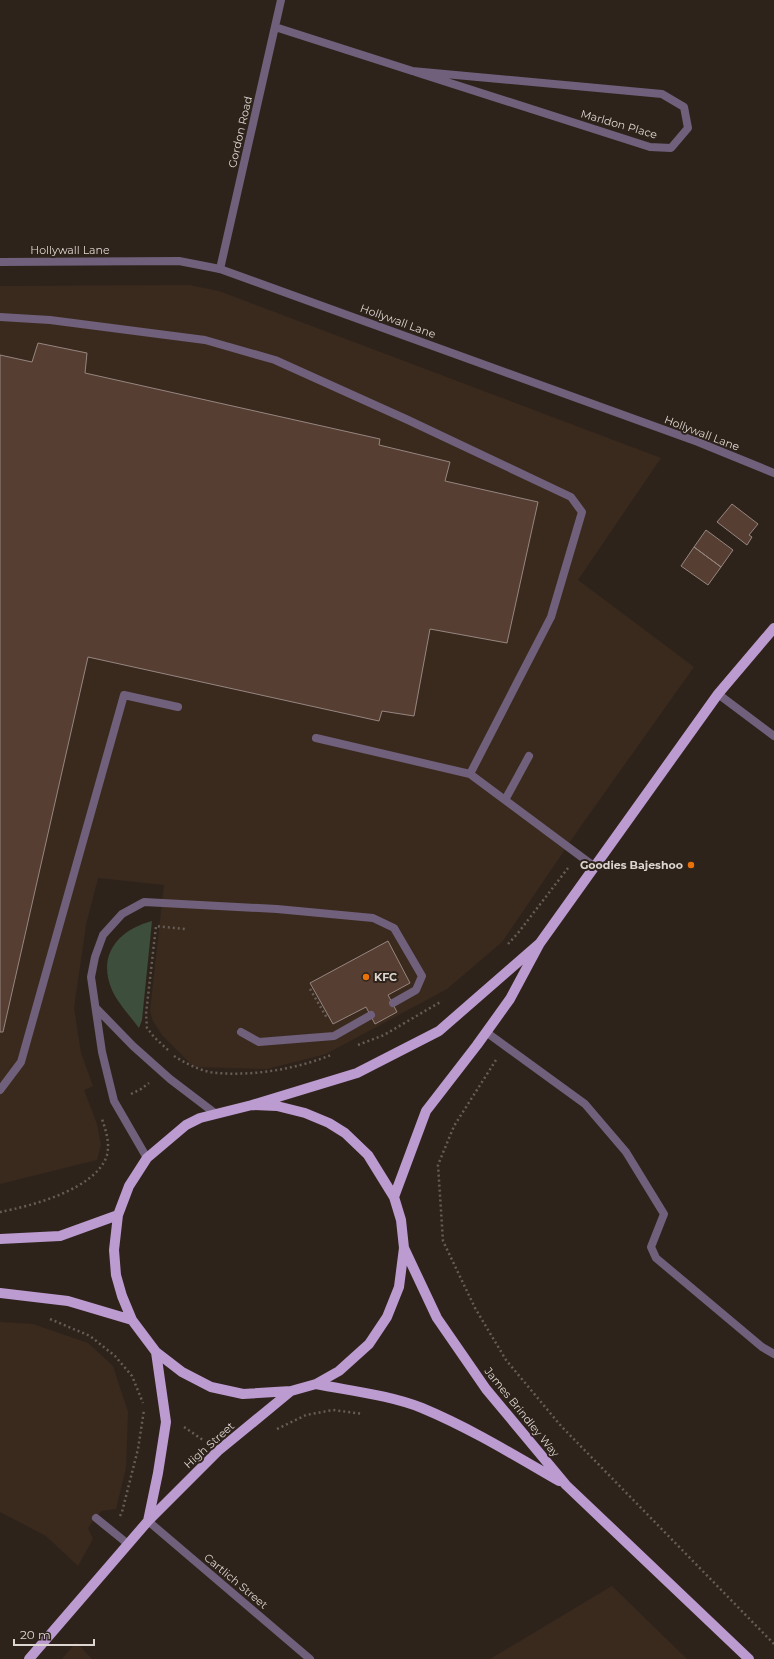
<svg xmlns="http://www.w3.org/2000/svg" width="774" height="1659" font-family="Montserrat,sans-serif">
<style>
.built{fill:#3a2a1e}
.green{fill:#3d4e3d}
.building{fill:#573e33;stroke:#968680}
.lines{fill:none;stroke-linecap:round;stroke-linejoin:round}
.path{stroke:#675d56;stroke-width:2.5;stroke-dasharray:2 3;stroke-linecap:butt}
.service{stroke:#70607b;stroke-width:8}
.minor{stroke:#70607b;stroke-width:8}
.tertiary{stroke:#70607b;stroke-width:8}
.primary{stroke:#bc9bd1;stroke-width:10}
.food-dot{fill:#e8710a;stroke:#2e231b;stroke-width:1.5}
.labels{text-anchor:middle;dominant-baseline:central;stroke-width:4;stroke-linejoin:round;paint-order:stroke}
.street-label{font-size:11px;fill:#ddd6d0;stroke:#2e231b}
.poi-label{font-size:11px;font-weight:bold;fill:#ddd6d0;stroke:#2e231b;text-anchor:end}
</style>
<rect width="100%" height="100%" fill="#2e231b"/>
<!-- built -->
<path class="built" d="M189,285L219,291L661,458L578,580L694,667L583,823L502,942L447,989L326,1054L267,1069L194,1067L162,1035L153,1021L150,1011L164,885L98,878L86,925L74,1008L81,1053L93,1086L84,1090L97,1124L101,1145L97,1160L0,1184V286Z
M0,1322L33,1324L88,1343L113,1366L128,1412L126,1468L116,1509L101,1511L88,1528L93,1539L78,1566L46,1536L0,1512Z
M612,1586L687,1659H490Z
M76,1642L92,1659H62Z"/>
<!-- green -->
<path class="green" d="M152,921L142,1020L139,1028C131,1017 117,1002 112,990C97,955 118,930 152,921Z"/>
<!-- building -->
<path class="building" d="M38,343L87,353L85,373L380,439L379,445L450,462L445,481L538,502L507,643L430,629L414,716L382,711L379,721L88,657L3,1032H0V355L32,362Z
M732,504L758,524L749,535L752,537L747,545L717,522Z
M706,530L733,550L721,567L694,547Z
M694,547L721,567L708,585L681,566Z
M388,941L410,983L388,995L397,1012L375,1024L366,1007L333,1024L310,983Z"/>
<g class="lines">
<!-- path -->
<path class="path" d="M508,944L518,933L568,868
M310,989L327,1018
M358,1045L384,1035L442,1001
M168,1050L154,1037L147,1028L146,1014L156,926L185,929
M174,1056C187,1064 202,1072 217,1073C255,1076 296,1069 331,1055
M496,1060L454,1126L438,1165L443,1241L475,1308L506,1360L561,1426L774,1644
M131,1094L141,1089L149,1083
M0,1212C31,1206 97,1189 107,1155C110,1143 106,1131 102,1119
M50,1319L90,1336L115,1356L132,1376L143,1403
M184,1427L203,1440
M277,1429L306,1415L333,1410L363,1414
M120,1516L122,1512L138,1449L144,1410"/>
<!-- service -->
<path class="service" d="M0,317L50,320L205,340L275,360L408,420L571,497L582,512L551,617L470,774
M316,738L470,774L595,867
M505,800L529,756
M96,1008L133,1046L170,1079L216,1114
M241,1032L259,1042L334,1036L371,1015
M486,1032L585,1104L626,1152L664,1214L651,1247L656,1258L762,1347L774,1354
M0,1090L21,1062L124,695L178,707
M147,1158L114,1101L102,1052L91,977L95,957L103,935L122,914L144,902L277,909L373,918L394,928L422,976L416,990L393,1003
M96,1518L128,1544"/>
<!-- minor -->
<path class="minor" d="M275,27L650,147L671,148L688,128L684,107L662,94L412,71
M220,269L281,0
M718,694L774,736
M148,1521L310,1659"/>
<!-- tertiary -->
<path class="tertiary" d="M0,262L179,261L220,269L698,442L774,473"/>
<!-- primary -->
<path class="primary" d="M252,1105L277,1106L305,1113L329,1123L345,1133L368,1155L394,1197L401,1220L404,1248L399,1287L387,1317L369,1344L339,1371L316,1384L291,1391L243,1394L211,1387L182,1372L156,1352L132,1320L122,1296L116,1275L114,1250L118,1215L129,1186L147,1158L186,1125L200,1118L252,1105L357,1073L439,1031L540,943
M394,1197L426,1111L477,1045L510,999L540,943L718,694L774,628
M0,1239L60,1236L118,1215
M404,1248L437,1318L486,1389L566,1485L749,1659
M0,1293L68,1301L132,1320
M316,1384C351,1391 389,1395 422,1408C470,1428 514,1455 559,1481
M148,1521L158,1473L166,1422L156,1352
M29,1659L148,1521L218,1451L291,1391"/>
</g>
<!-- markers -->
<g class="food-dot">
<circle cx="691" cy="865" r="4"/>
<circle cx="366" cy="977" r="4"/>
</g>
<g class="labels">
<!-- street labels -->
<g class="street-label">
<text transform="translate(619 124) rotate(16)">Marldon Place</text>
<text transform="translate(240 132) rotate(-77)">Gordon Road</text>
<text x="70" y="250">Hollywall Lane</text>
<text transform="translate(398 321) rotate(20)">Hollywall Lane</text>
<text transform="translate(702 433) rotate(21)">Hollywall Lane</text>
<text transform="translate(522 1412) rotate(51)">James Brindley Way</text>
<text transform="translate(209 1445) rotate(-42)">High Street</text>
<text transform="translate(236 1581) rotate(40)">Cartlich Street</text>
</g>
<!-- poi labels -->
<g class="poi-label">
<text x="683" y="865">Goodies Bajeshoo</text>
<text x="374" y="977" text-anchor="start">KFC</text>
</g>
</g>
<!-- scale -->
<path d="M14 1639v6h80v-6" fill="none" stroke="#ddd6d0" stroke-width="2"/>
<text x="20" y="1639" font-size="12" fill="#ddd6d0" stroke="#2e231b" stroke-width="3" paint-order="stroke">20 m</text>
</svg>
